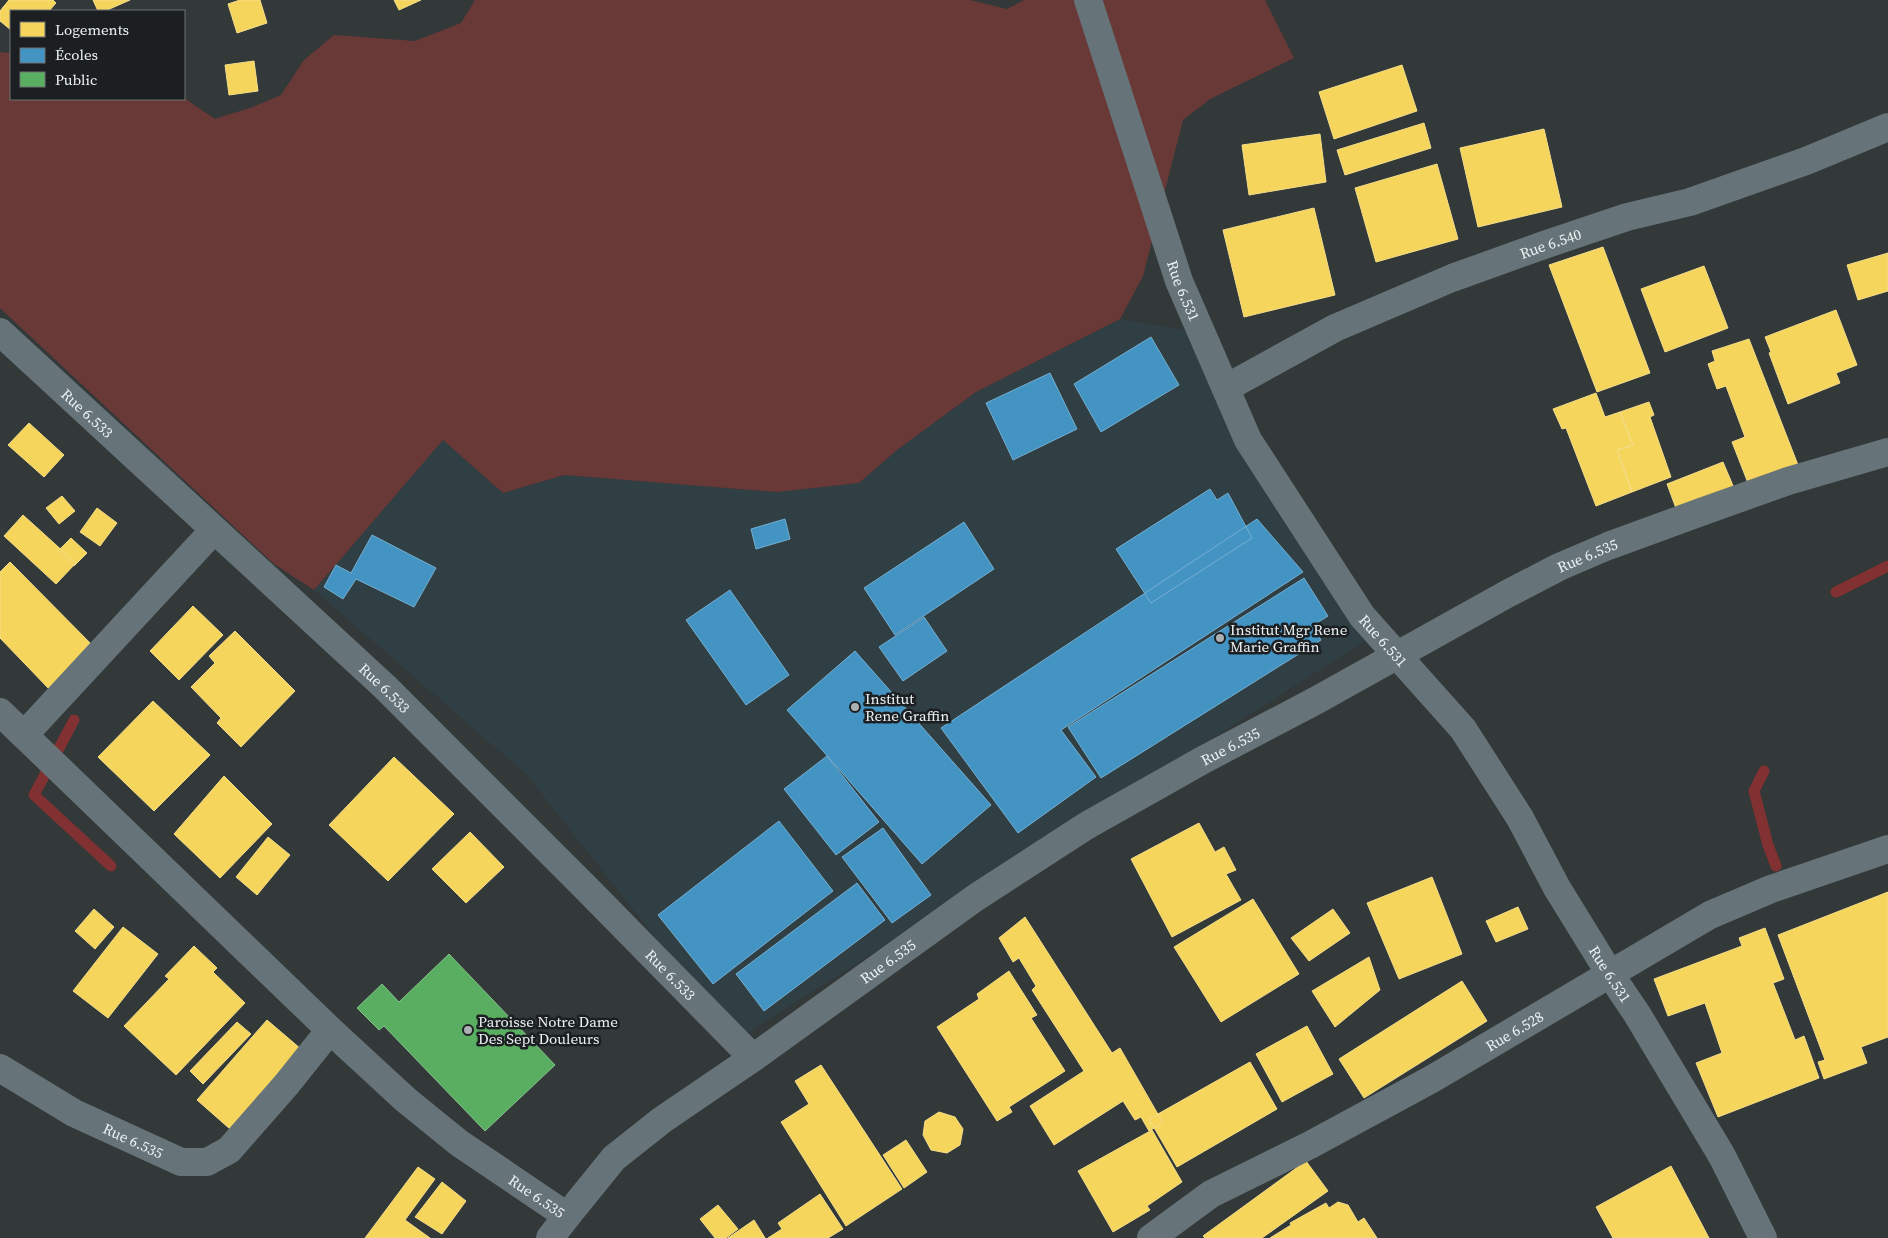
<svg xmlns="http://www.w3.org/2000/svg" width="1888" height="1238" font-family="'Source Serif 4',serif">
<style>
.built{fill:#303f44}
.green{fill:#693937}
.homes{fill:#f6d55c;stroke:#f3dd89}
.schools{fill:#4393c3;stroke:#76afd1}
.public{fill:#5aae61;stroke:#86c28d}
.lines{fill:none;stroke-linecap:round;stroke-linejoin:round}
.stream{stroke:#813132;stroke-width:11}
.street{stroke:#667479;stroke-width:28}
.poi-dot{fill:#abb0b2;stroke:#1b1f21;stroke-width:2}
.labels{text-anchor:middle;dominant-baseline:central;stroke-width:5;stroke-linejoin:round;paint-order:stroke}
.street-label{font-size:15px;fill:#ecf1f3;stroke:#1b1f21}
.poi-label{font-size:15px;fill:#ecf1f3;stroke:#1b1f21;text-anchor:start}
</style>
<rect width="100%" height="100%" fill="#333839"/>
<!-- built -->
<path class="built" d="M1120,319L1203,333L1367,640L736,1040L527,775L314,590L443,440L503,493L564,475L777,492L859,483L897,450L976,392Z"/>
<!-- green -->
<path class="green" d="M475,0H970L1007,9L1024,0H1265L1294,58L1210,99L1183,120L1143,276L1120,319L976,392L897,450L859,483L777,492L564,475L503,493L443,440L314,590L274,564L0,308V52L11,53V99L184,98L215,119L253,107L281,95L304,60L334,35L415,41L461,23Z"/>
<!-- homes -->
<path class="homes" d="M9,0H53L56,3L49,11H11V30L0,21V11Z
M93,0H130L105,11H98Z
M240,0H260L267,23L237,33L228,4Z
M394,0H421L399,10Z
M254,61L258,91L229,95L225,65Z
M1402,65L1417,111L1334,139L1319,92Z
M1424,123L1431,148L1345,175L1337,150Z
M1544,129L1562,207L1478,227L1460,148Z
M1320,134L1326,182L1249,195L1242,145Z
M1437,164L1458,239L1376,262L1355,188Z
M1314,208L1335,295L1244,317L1223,230Z
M1603,247L1650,373L1597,392L1549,265Z
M1888,253V291L1858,300L1847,265Z
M1704,266L1728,328L1665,352L1641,289Z
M1836,310L1857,365L1836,373L1840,383L1788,404L1769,353L1771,352L1765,337Z
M1749,339L1798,465L1748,483L1732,442L1745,437L1726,386L1717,389L1708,364L1715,361L1712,351Z
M1596,393L1605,417L1620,412L1633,445L1617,450L1632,492L1596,506L1566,428L1562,429L1553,409Z
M1649,402L1654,415L1650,417L1671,477L1632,492L1617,450L1633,445L1620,412Z
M29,423L64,455L44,477L8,445Z
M1723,462L1734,488L1677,511L1667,484Z
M62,496L75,511L59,524L46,508Z
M97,508L117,523L100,546L80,532Z
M23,515L76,563L56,584L4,536Z
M71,538L87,553L74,566L58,551Z
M10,562L99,652L50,690L0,638V572Z
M193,606L223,635L179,680L150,651Z
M235,631L295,691L241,747L217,723L221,718L191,687L215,663L209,656Z
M153,701L210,755L154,811L98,757Z
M394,757L454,814L388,881L329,825Z
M224,776L272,824L220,878L174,834Z
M1199,823L1215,852L1224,847L1236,870L1226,874L1241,900L1172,937L1131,859Z
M470,832L504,867L466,903L432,869Z
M268,837L290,855L257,895L236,877Z
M1432,877L1462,954L1399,979L1367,903Z
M1888,892V1037L1861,1047L1867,1063L1824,1079L1818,1062L1825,1060L1778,935Z
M1253,899L1299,974L1221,1022L1174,947Z
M1518,907L1528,929L1496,942L1486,921Z
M94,909L114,927L95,949L75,931Z
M1333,909L1350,933L1309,961L1291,938Z
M1025,917L1112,1053L1120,1048L1163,1123L1149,1131L1141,1117L1135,1120L1123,1101L1054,1145L1030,1106L1084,1071L1032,990L1036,986L1019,958L1013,962L999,938Z
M123,927L158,954L108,1018L73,991Z
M1765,928L1784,979L1773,983L1795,1040L1804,1036L1819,1078L1718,1117L1696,1063L1722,1053L1705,1003L1668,1016L1654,979L1742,946L1739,938Z
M194,946L217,968L213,972L245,1003L176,1075L124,1026L169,979L165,976Z
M1369,957L1380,990L1335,1027L1312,991Z
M1009,971L1037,1015L1031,1018L1065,1071L1009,1107L1012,1112L997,1121L937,1027L979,999L977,994Z
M1462,981L1487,1021L1364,1098L1339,1059Z
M267,1020L301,1049L230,1129L197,1100Z
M237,1022L251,1034L203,1084L190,1071Z
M1307,1026L1333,1074L1282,1102L1256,1054Z
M1250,1062L1277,1109L1177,1167L1149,1119Z
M821,1065L902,1189L846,1226L781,1122L809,1104L795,1081Z
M939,1112L955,1117L963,1129L960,1145L947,1153L931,1150L923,1135L925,1121Z
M1152,1130L1182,1182L1147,1206L1150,1210L1113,1232L1078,1171Z
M906,1140L927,1172L904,1188L883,1155Z
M1306,1161L1328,1191L1262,1238H1205L1203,1236Z
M1671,1166L1709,1238H1613L1596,1207Z
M418,1167L435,1179L405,1220L430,1238H365Z
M442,1182L466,1201L442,1234L415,1217Z
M820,1194L843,1229L828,1238H768L782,1229L778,1223Z
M1338,1202L1348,1205L1358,1222L1364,1218L1377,1238H1270L1291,1225L1290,1223L1326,1203L1329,1208Z
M718,1205L738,1229L726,1238H715L700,1219Z
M754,1220L765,1238H728Z"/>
<!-- schools -->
<path class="schools" d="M1151,337L1179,385L1101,432L1074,384Z
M1050,373L1077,429L1013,460L986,403Z
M1210,489L1217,500L1228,493L1252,538L1151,603L1116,549Z
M785,519L790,539L756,549L751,529Z
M1257,519L1303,572L1061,730L1096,777L1018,833L941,728Z
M964,522L994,569L895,635L864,588Z
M372,535L436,568L414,607L356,579L343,599L324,587L336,565L351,573Z
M1304,578L1328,616L1312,626L1321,640L1101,778L1068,727Z
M730,590L789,675L746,705L686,620Z
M924,617L947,651L903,681L879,647Z
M855,651L991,805L922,864L787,710Z
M827,756L879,822L836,855L784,789Z
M779,821L833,891L713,984L658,915Z
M883,828L931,895L892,923L842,857Z
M857,883L885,920L764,1011L736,974Z"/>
<!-- public -->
<path class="public" d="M449,954L555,1065L485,1131L384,1026L379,1030L357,1008L382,984L399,1002Z"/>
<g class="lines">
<!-- stream -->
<path class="stream" d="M1836,592L1888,566
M74,720L34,795L111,866
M1764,771L1754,791L1768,845L1776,866"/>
<!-- street -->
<g class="street">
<path id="s1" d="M1088,0L1179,281L1248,440L1362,616L1463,729L1520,818L1557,888L1610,974L1637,1014L1722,1156L1763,1238"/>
<path id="s2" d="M0,332L385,687L589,891L753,1058"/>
<path id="s3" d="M1226,388L1335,328L1452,278L1544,245L1627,217L1690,202L1806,161L1888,127"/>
<path d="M0,712L330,1030"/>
<path d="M24,735L214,530"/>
<path id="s4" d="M0,1068L74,1113L181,1162H207L229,1150L286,1085L330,1030L406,1100L459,1143L567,1216L614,1158L662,1120L753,1058L975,898L1086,826L1203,760L1317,700L1507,594L1559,567L1608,546L1701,512L1788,481L1888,452"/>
<path d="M550,1238L567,1216"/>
<path id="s5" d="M1151,1238L1211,1194L1310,1145L1432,1079L1710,915L1771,889L1888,849"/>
</g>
</g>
<!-- markers -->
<g class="poi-dot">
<circle cx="1220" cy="638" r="5"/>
<circle cx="855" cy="707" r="5"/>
<circle cx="468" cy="1030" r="5"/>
</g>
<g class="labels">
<!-- street labels -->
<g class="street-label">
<text stroke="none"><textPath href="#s3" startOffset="356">Rue 6.540</textPath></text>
<text stroke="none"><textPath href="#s1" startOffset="306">Rue 6.531</textPath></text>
<text stroke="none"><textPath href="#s2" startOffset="119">Rue 6.533</textPath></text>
<text stroke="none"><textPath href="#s4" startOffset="1936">Rue 6.535</textPath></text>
<text stroke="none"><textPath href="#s1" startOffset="711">Rue 6.531</textPath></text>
<text stroke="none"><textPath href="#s2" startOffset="524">Rue 6.533</textPath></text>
<text stroke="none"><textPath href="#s4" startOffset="1531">Rue 6.535</textPath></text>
<text stroke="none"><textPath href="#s4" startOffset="1126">Rue 6.535</textPath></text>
<text stroke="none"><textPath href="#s1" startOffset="1116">Rue 6.531</textPath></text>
<text stroke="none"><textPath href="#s2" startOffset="929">Rue 6.533</textPath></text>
<text stroke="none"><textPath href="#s5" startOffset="419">Rue 6.528</textPath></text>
<text stroke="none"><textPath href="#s4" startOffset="152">Rue 6.535</textPath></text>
<text stroke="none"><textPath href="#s4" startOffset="678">Rue 6.535</textPath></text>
</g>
<!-- poi labels -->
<g class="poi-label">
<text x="1230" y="629">Institut Mgr Rene<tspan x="1230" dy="17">Marie Graffin</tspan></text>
<text x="865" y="698">Institut<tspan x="865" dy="17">Rene Graffin</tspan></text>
<text x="478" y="1021">Paroisse Notre Dame<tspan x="478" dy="17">Des Sept Douleurs</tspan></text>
</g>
</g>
<!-- legend -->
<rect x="10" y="10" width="175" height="90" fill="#1b1f21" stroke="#6f7375"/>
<rect x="20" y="22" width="25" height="15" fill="#f6d55c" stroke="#6f7375"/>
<text x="55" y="35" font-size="15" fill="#ecf1f3">Logements</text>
<rect x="20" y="48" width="25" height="15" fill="#4393c3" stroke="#6f7375"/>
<text x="55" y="60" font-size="15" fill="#ecf1f3">Écoles</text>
<rect x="20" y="72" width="25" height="15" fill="#5aae61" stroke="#6f7375"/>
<text x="55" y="85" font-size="15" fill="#ecf1f3">Public</text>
</svg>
